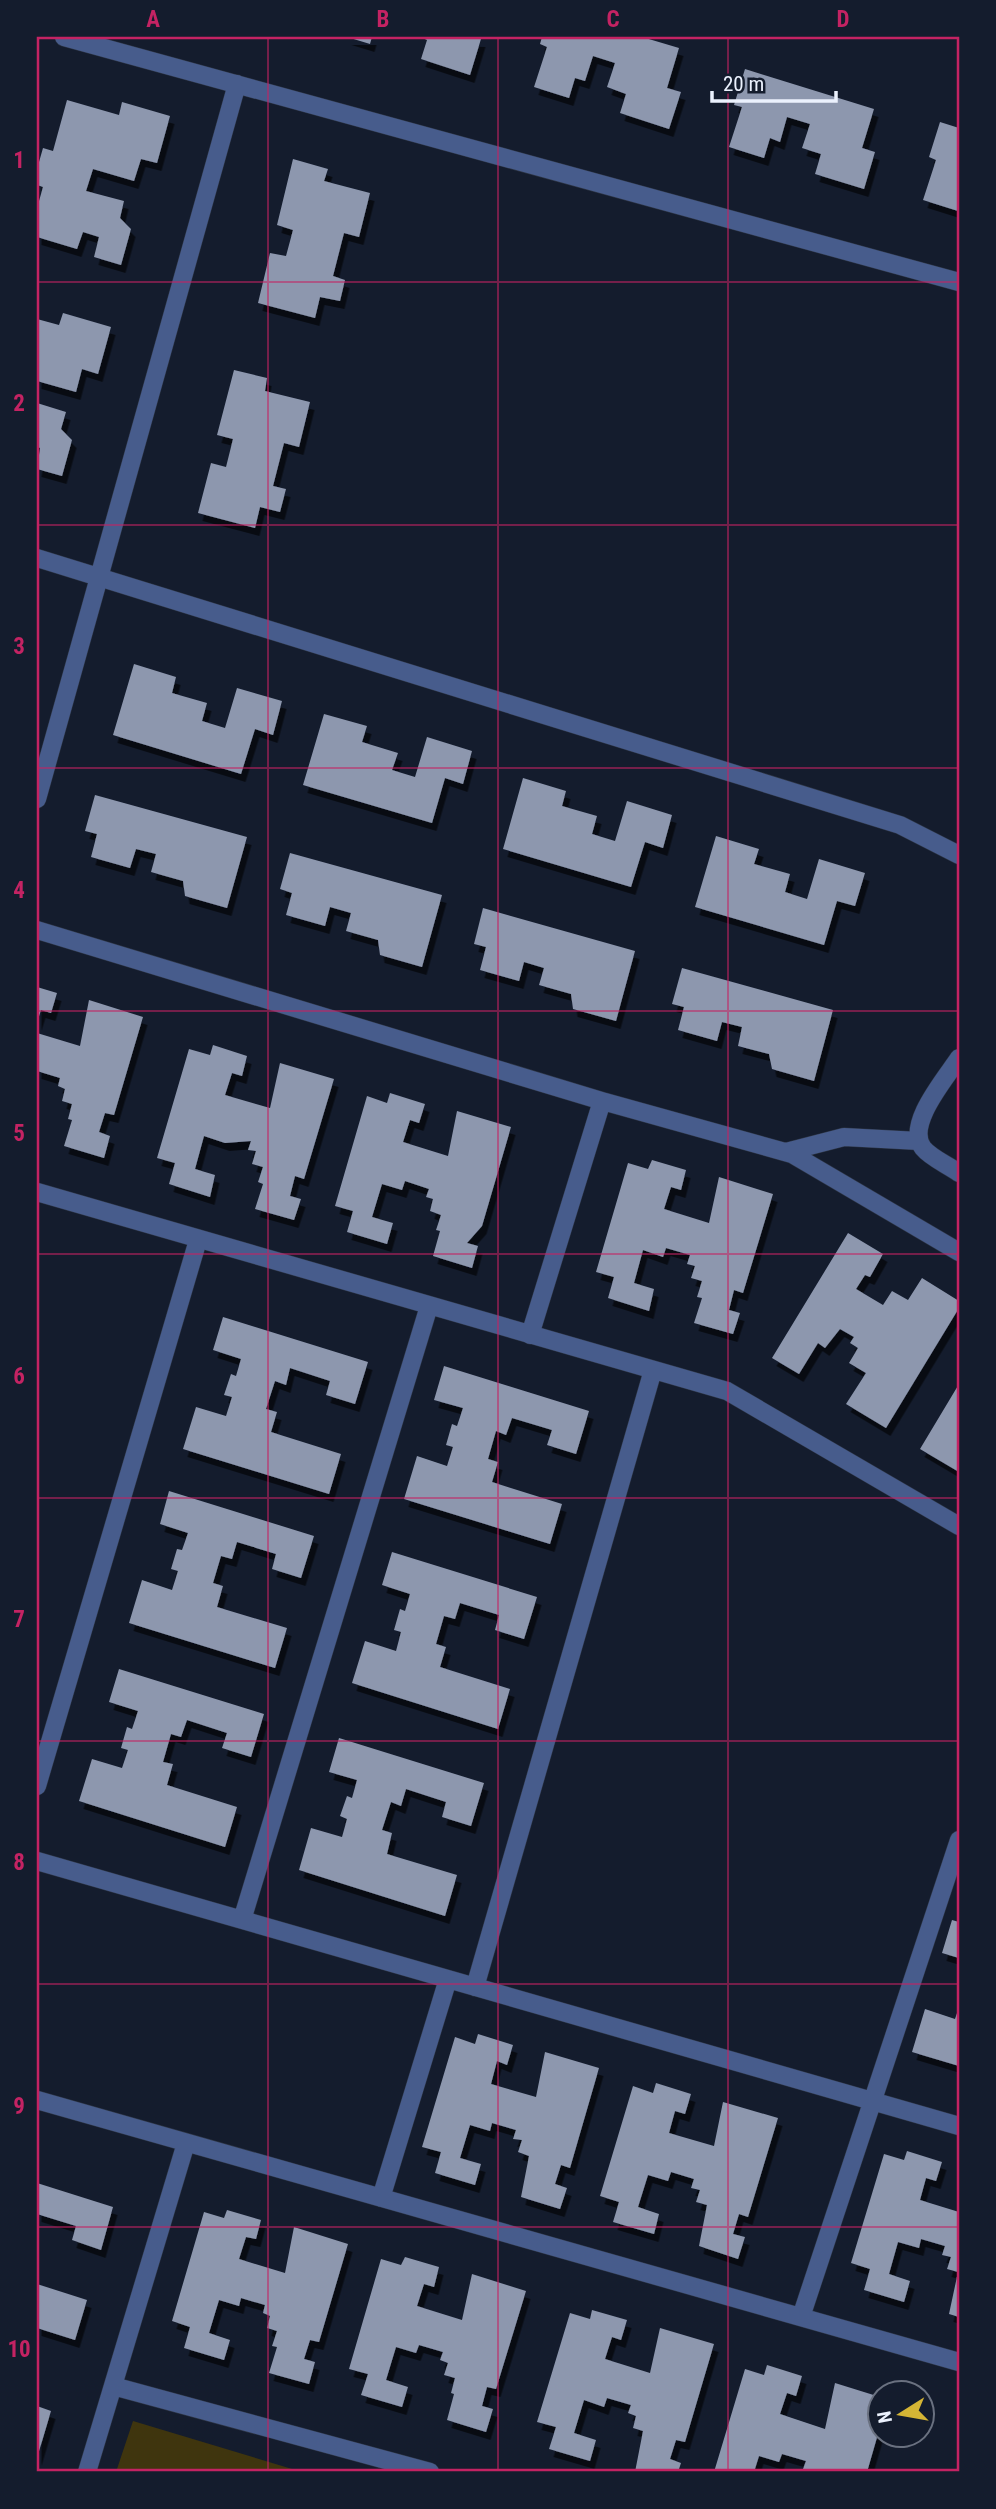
<svg xmlns="http://www.w3.org/2000/svg" width="996" height="2509" font-family="'Roboto Condensed',sans-serif">
<style>
.green{fill:#3f350e}
.building{fill:#8d97ae;filter:url(#shadow)}
.lines{fill:none;stroke-linecap:round;stroke-linejoin:round}
.minor-casing{stroke:#2e3646;stroke-width:19}
.minor{stroke:#475c8c;stroke-width:18}
.grid{fill:none;stroke:#c42363;stroke-width:2;stroke-opacity:0.55}
.neatline{fill:none;stroke:#c42363;stroke-width:2.5}
.grid-label{font-size:23px;text-anchor:middle;font-weight:bold;fill:#c42363}
</style>
<defs>
<filter id="shadow"><feDropShadow dx="4.5" dy="8" stdDeviation="0" flood-color="#0009"/></filter>
</defs>
<rect width="100%" height="100%" fill="#141c2d"/>
<!-- green -->
<path class="green" d="M133,2421L302,2472H116Z"/>
<!-- building -->
<path class="building" d="M347,37H372L370,44Z
M420,37L481,39L470,75L421,59L427,40Z
M542,37H642L679,48L667,88L681,92L669,129L620,113L626,94L607,87L615,63L593,56L585,81L575,78L569,98L534,87L547,47L540,44Z
M745,69L874,109L862,148L875,152L864,189L815,174L821,154L802,148L810,124L787,117L780,142L770,138L764,158L729,147L742,107L734,105Z
M67,100L119,115L122,102L170,116L157,163L141,159L134,181L93,169L86,191L124,201L120,218L131,229L121,265L94,257L99,237L83,232L77,249L37,237V208L43,187L37,185V169L43,148L53,151Z
M940,122L959,128L958,211L923,200L936,160L929,157Z
M293,159L328,169L324,181L370,193L359,237L344,233L333,276L345,280L340,301L320,297L315,318L258,303L270,253L286,256L293,230L277,225Z
M63,313L111,327L98,374L82,369L76,392L37,381V319L59,325Z
M234,370L267,378L265,391L310,402L299,447L284,443L273,486L286,489L280,512L260,507L255,528L198,513L211,463L226,467L233,439L217,435Z
M37,403L66,412L61,429L72,440L62,476L37,469L40,448L37,447Z
M134,664L176,677L172,693L207,703L202,721L225,728L237,688L282,701L273,735L255,729L241,774L113,735Z
M324,714L367,726L362,742L398,753L392,770L415,777L427,737L472,751L463,784L445,778L432,823L303,785Z
M523,778L566,791L562,806L597,816L592,834L615,841L627,801L672,815L663,848L645,842L631,887L503,849Z
M95,795L247,837L227,908L185,896L183,881L151,872L156,854L136,849L130,868L91,857L97,834L85,831Z
M716,836L759,849L754,864L790,874L785,892L807,899L819,859L865,873L855,906L837,901L824,945L695,907Z
M290,853L442,895L422,967L380,955L378,940L346,931L351,913L330,907L325,926L286,915L292,893L280,889Z
M483,908L635,951L616,1021L573,1009L571,994L539,985L544,968L524,962L519,981L480,970L486,947L474,944Z
M682,968L833,1010L814,1081L772,1069L769,1054L738,1046L742,1027L722,1022L717,1041L678,1030L684,1007L672,1004Z
M37,987L57,993L51,1013L41,1010L37,1023Z
M89,1000L143,1017L114,1115L105,1113L99,1132L110,1136L104,1158L64,1146L72,1120L68,1119L72,1104L62,1101L65,1089L58,1086L60,1078L37,1071V1033L80,1046Z
M213,1045L247,1056L242,1076L232,1073L225,1095L270,1108L280,1063L334,1079L304,1179L295,1176L290,1196L301,1199L294,1220L255,1209L263,1184L258,1182L263,1167L252,1164L256,1151L248,1150L251,1141L225,1143L204,1136L195,1169L215,1175L210,1197L169,1184L175,1163L157,1158L189,1049L210,1055Z
M390,1093L425,1104L419,1123L410,1120L403,1142L448,1156L457,1111L511,1127L482,1226L467,1243L478,1246L472,1268L433,1256L440,1231L436,1230L441,1215L430,1211L433,1199L426,1197L429,1189L405,1181L402,1190L382,1184L372,1217L393,1223L387,1244L347,1232L353,1211L335,1206L367,1096L387,1103Z
M652,1160L686,1170L681,1190L671,1187L664,1209L709,1223L719,1177L773,1194L743,1293L734,1290L729,1310L740,1313L733,1334L694,1323L702,1298L697,1297L702,1281L691,1278L695,1266L687,1264L690,1255L666,1248L663,1257L643,1250L634,1283L654,1289L649,1311L608,1298L614,1277L596,1272L628,1163L648,1169Z
M848,1233L883,1254L870,1277L865,1275L856,1289L883,1305L892,1291L908,1300L922,1278L959,1301V1308L886,1428L846,1404L866,1373L849,1363L858,1348L850,1343L854,1337L840,1329L825,1348L818,1343L799,1374L772,1358Z
M223,1317L368,1362L355,1404L326,1395L330,1381L290,1368L286,1385L275,1381L266,1409L277,1412L271,1432L341,1454L329,1494L183,1449L196,1407L226,1416L232,1397L224,1395L231,1374L236,1376L241,1359L213,1350Z
M444,1366L589,1411L576,1454L547,1445L552,1430L512,1418L506,1435L496,1431L488,1459L498,1462L492,1482L562,1504L550,1544L404,1499L417,1456L447,1466L453,1447L446,1445L452,1424L457,1426L463,1408L434,1400Z
M959,1384V1472L920,1449Z
M169,1491L314,1536L301,1578L272,1569L276,1554L237,1542L232,1559L221,1556L213,1583L223,1586L217,1607L287,1628L275,1668L129,1623L142,1580L172,1590L178,1571L171,1569L177,1549L182,1550L188,1533L160,1524Z
M392,1552L537,1597L524,1639L495,1630L499,1615L460,1603L455,1619L444,1616L436,1644L446,1647L440,1667L510,1689L498,1729L352,1683L365,1641L396,1651L401,1632L394,1630L400,1609L405,1611L410,1594L382,1585Z
M119,1669L264,1714L251,1757L222,1748L227,1733L187,1720L181,1737L171,1734L163,1762L173,1764L167,1785L237,1807L225,1847L79,1801L92,1759L122,1768L128,1750L121,1748L127,1727L132,1729L138,1711L109,1702Z
M339,1738L484,1783L471,1826L442,1817L446,1802L406,1789L401,1806L391,1802L382,1830L392,1833L387,1854L457,1875L445,1916L299,1870L311,1828L342,1837L347,1819L340,1816L347,1796L352,1798L357,1780L329,1772Z
M952,1920L959,1922V1958L942,1953Z
M959,2007V2066L912,2052L925,2009L955,2019Z
M478,2034L513,2045L507,2065L497,2061L491,2084L536,2097L545,2052L599,2068L570,2168L561,2165L555,2184L567,2188L560,2209L521,2197L529,2156L518,2152L522,2140L513,2139L516,2130L492,2123L490,2131L470,2125L460,2158L481,2164L475,2185L435,2173L441,2152L422,2147L455,2037L475,2044Z
M656,2083L691,2094L685,2114L675,2111L669,2133L714,2146L723,2102L778,2118L748,2217L739,2214L733,2234L745,2237L738,2259L699,2246L707,2205L696,2202L700,2190L691,2188L694,2179L671,2172L668,2181L648,2175L638,2207L659,2214L654,2234L613,2222L619,2202L600,2196L633,2086L653,2093Z
M907,2151L942,2162L936,2181L926,2178L920,2200L959,2212V2317L949,2314L958,2272L947,2269L951,2257L942,2255L945,2246L921,2239L919,2248L898,2242L889,2274L910,2281L904,2302L864,2290L870,2269L851,2263L884,2154L904,2160Z
M37,2183L113,2207L101,2250L72,2240L76,2226L37,2214Z
M227,2210L261,2220L256,2239L246,2237L239,2259L285,2273L294,2227L348,2244L319,2342L310,2340L304,2359L315,2362L309,2384L269,2373L277,2347L272,2346L277,2331L267,2328L270,2316L263,2313L265,2305L241,2298L239,2306L219,2300L209,2333L230,2340L224,2360L184,2348L190,2327L172,2321L204,2212L224,2218Z
M405,2257L439,2267L434,2287L424,2284L417,2306L462,2320L472,2274L526,2291L496,2389L487,2387L482,2406L493,2409L486,2432L447,2420L454,2394L451,2393L455,2378L444,2375L448,2363L440,2360L443,2352L419,2345L416,2353L396,2347L386,2380L408,2387L402,2407L361,2395L368,2374L349,2369L381,2259L401,2265Z
M37,2284L87,2300L75,2340L37,2328Z
M592,2310L627,2320L621,2340L612,2337L605,2359L650,2373L660,2328L714,2344L685,2442L676,2440L670,2459L681,2463L678,2472H635L643,2431L633,2428L636,2416L628,2413L631,2405L607,2398L604,2407L584,2400L574,2433L596,2440L590,2461L549,2449L556,2427L537,2422L570,2313L590,2319Z
M767,2365L802,2376L796,2396L787,2393L780,2414L825,2429L835,2383L880,2397V2427L867,2472H811L803,2469L806,2461L782,2454L779,2462L759,2456L754,2472H714L745,2369L764,2375Z
M37,2406L51,2411L37,2458Z"/>
<g class="lines">
<defs>
<path id="minor" d="M64,37L959,282
M37,558L900,825L959,855
M37,799L237,84
M37,930L602,1101L792,1154L959,1252
M959,1058C946,1078 905,1125 923,1148C931,1158 948,1165 959,1173
M786,1152L844,1137L919,1141
M37,1192L727,1391L959,1526
M530,1335L602,1101
M37,1786L198,1240
M37,1861L959,2126
M242,1920L429,1306
M475,1987L653,1370
M37,2100L959,2362
M381,2198L448,1979
M801,2317L959,1840
M113,2386L430,2472
M87,2472L186,2143"/>
</defs>
<!-- minor casing -->
<use href="#minor" class="minor-casing"/>
<!-- minor -->
<use href="#minor" class="minor"/>
</g>
<!-- grid -->
<path class="grid" d="M268,37V2472M498,37V2472M728,37V2472M37,282H959M37,525H959M37,768H959M37,1011H959M37,1254H959M37,1498H959M37,1741H959M37,1984H959M37,2227H959"/>
<!-- border -->
<rect width="996" height="2509" fill="none" stroke="#141c2d" stroke-width="77"/>
<!-- north arrow -->
<g transform="translate(901 2414) rotate(259)"><circle r="33" fill="#141c2d" stroke="#6a7180" stroke-width="2"/>
<path d="M0-5L12 26L0 18L-12 26Z" fill="#d5b535"/>
<text y="-10" font-size="19" font-weight="bold" text-anchor="middle" fill="#ebf1fd">N</text>
</g>
<!-- scale -->
<path d="M712 91v10h124v-10" fill="none" stroke="#ebf1fd" stroke-width="3.5"/>
<text x="723" y="91" font-size="21" fill="#ebf1fd" stroke="#141c2d" stroke-width="5" paint-order="stroke">20 m</text>
<rect x="38" y="38" width="920" height="2432" class="neatline"/>
<g class="grid-label">
<text x="153" y="27">A</text>
<text x="383" y="27">B</text>
<text x="613" y="27">C</text>
<text x="843" y="27">D</text>
<text x="19" y="168">1</text>
<text x="19" y="411">2</text>
<text x="19" y="654">3</text>
<text x="19" y="898">4</text>
<text x="19" y="1141">5</text>
<text x="19" y="1384">6</text>
<text x="19" y="1627">7</text>
<text x="19" y="1870">8</text>
<text x="19" y="2114">9</text>
<text x="19" y="2357">10</text>
</g>
</svg>
